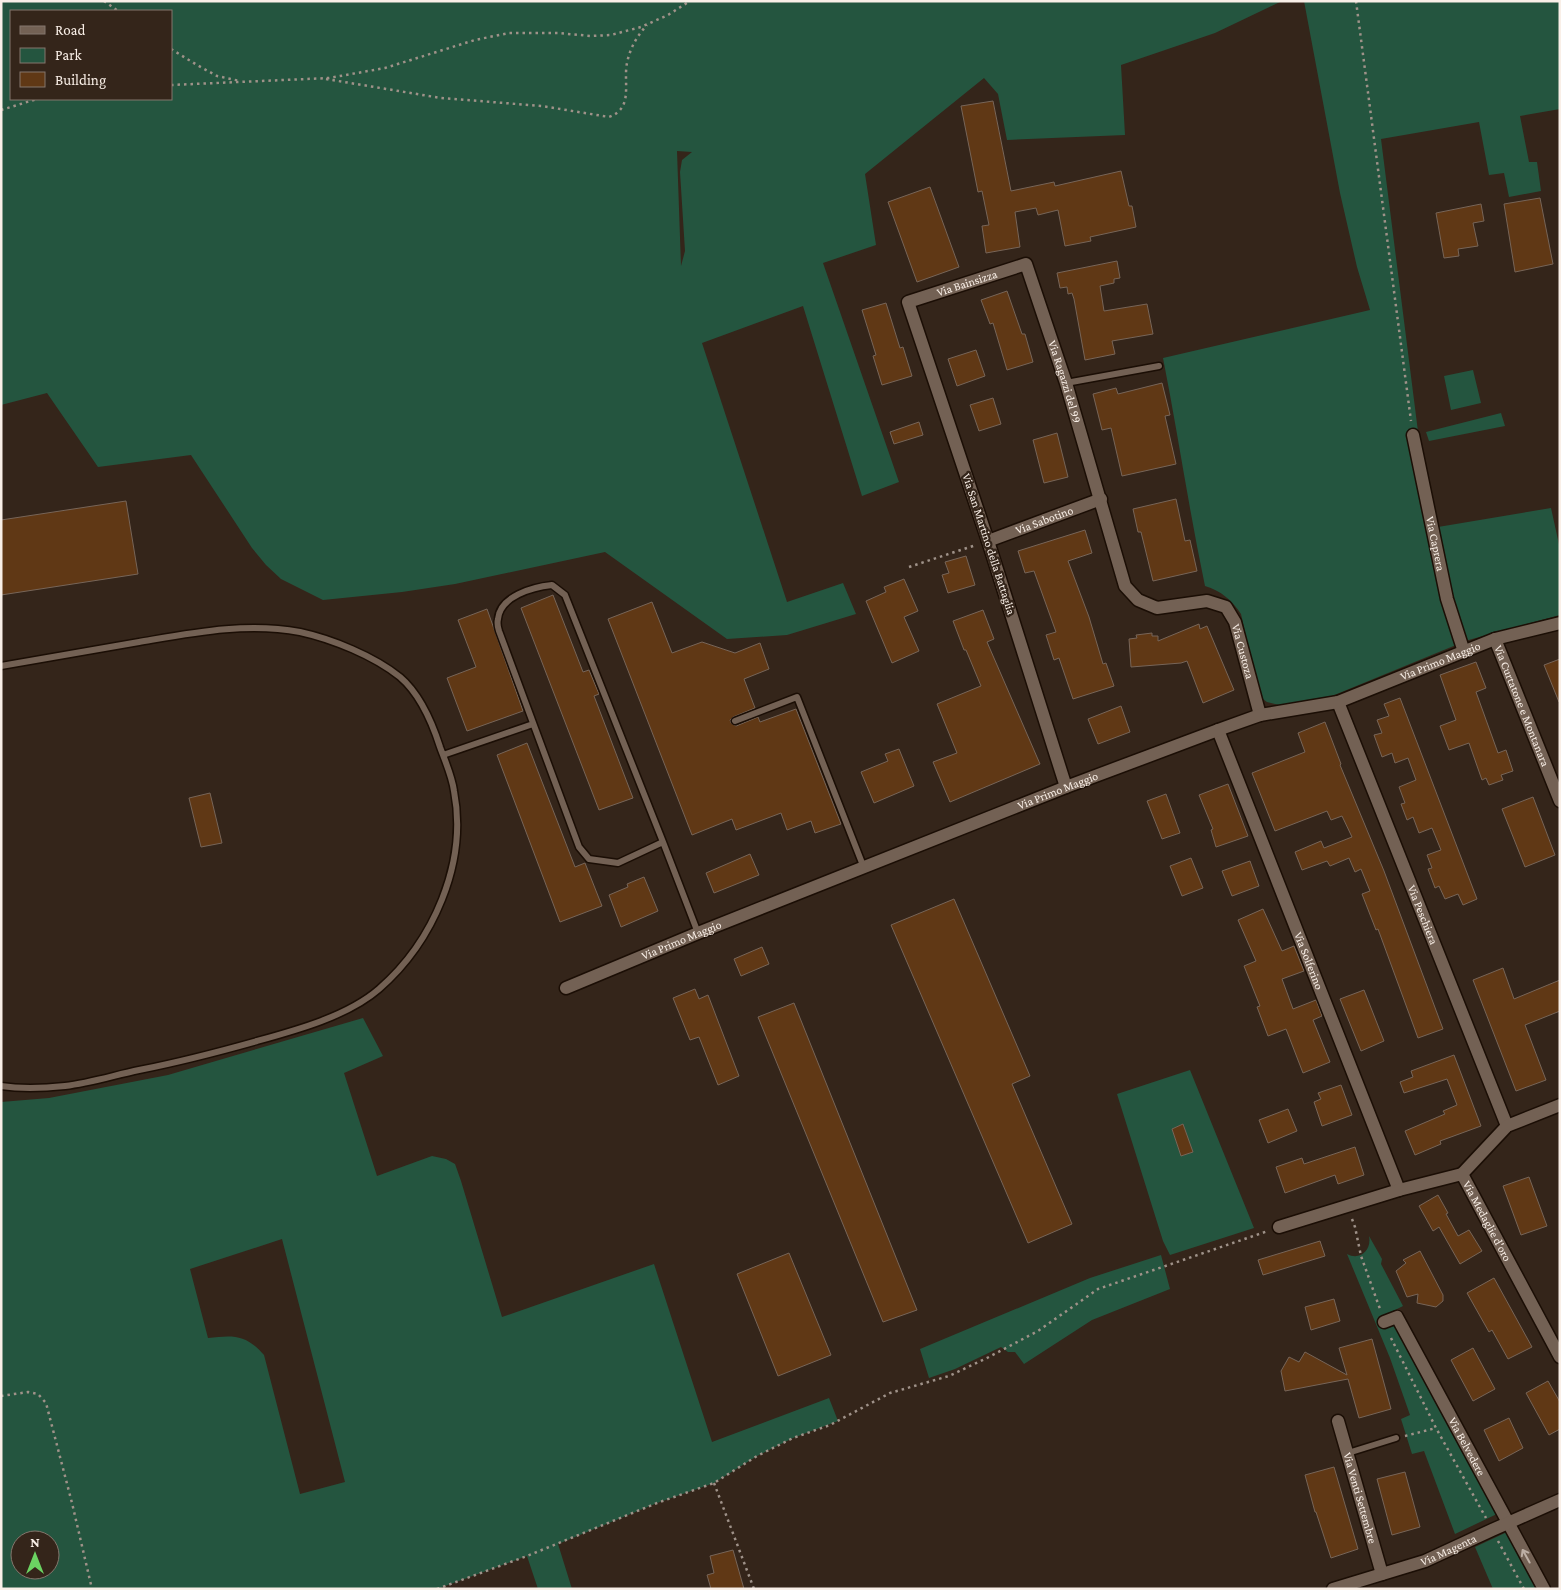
<svg xmlns="http://www.w3.org/2000/svg" width="1561" height="1590" font-family="'Crimson Pro',serif">
<style>
.green{fill:#24553f;fill-rule:evenodd}
.building{fill:#603815;stroke:#776558}
.lines{fill:none;stroke-linecap:round;stroke-linejoin:round}
.service-casing{stroke:#1b0e05;stroke-width:9}
.minor-casing{stroke:#1b0e05;stroke-width:15}
.path{stroke:#9f9289;stroke-width:2.5;stroke-dasharray:2.5 4;stroke-linecap:butt}
.service{stroke:#736154;stroke-width:6}
.minor{stroke:#736154;stroke-width:12}
.oneway{stroke:#bdafa5}
.labels{text-anchor:middle;dominant-baseline:central;stroke-width:4.5;stroke-linejoin:round;paint-order:stroke}
.street-label{font-size:12px;fill:#f9efe7;stroke:#34251a}
</style>
<rect width="100%" height="100%" fill="#34251a"/>
<!-- green -->
<path class="green" d="M1,1H1282L1215,33L1121,65L1125,135L1007,140L998,94L984,78L865,174L876,245L823,263L899,482L862,496L803,306L702,343L787,602L843,583L856,614L787,635L727,639L605,552L455,584L402,592L323,600L281,579L266,565L252,548L191,455L98,467L47,393L1,405ZM11,11H171V99H11ZM677,151L692,152L682,160L680,172L685,251L681,266Z
M1304,1H1560V109L1520,116L1529,162H1537L1541,191L1509,197L1504,173L1489,175L1479,122L1381,139L1424,479L1456,645L1332,696L1295,704L1279,705L1267,702L1259,696L1241,614C1232,600 1221,591 1205,586C1189,510 1178,434 1163,358L1370,310L1357,267L1340,193Z
M1473,370L1481,403L1451,410L1444,376Z
M1501,413L1505,426L1429,441L1426,432Z
M1551,508L1560,549V615L1465,641L1449,596L1438,527Z
M363,1018L383,1056L344,1073L377,1176L432,1156L446,1159L455,1164L461,1181L502,1317L654,1264L712,1442L829,1398L838,1421L793,1438L757,1456L714,1483L657,1503L558,1544L572,1589H538L527,1556L437,1589H1V1102L49,1098L168,1075ZM282,1239L345,1482L300,1494L264,1355C246,1334 233,1335 208,1338L190,1269ZM20,1540H50V1570H20Z
M1190,1070L1254,1228L1170,1255L1163,1241L1117,1094Z
M1369,1236L1382,1259L1381,1264L1403,1306L1391,1312L1499,1513L1455,1534L1424,1451L1412,1454L1401,1419L1410,1415L1390,1358L1347,1254C1360,1261 1372,1250 1369,1236Z
M1161,1255L1170,1289L1092,1320L1024,1364L1015,1352H1008L1001,1347L955,1369L929,1378L920,1349L1090,1278Z
M1507,1532L1540,1589H1493L1475,1547Z"/>
<!-- building -->
<path class="building" d="M993,101L1011,191L1054,182L1055,186L1121,171L1129,206H1132L1136,227L1090,237L1091,241L1065,246L1058,210L1038,215L1036,208L1015,212L1020,247L986,253L982,226L989,225L982,191L978,192L961,106Z
M930,187L959,267L917,282L888,202Z
M1540,198L1553,264L1515,272L1504,204Z
M1481,204L1484,221L1473,223L1478,246L1458,249L1459,256L1444,258L1436,213Z
M1117,261L1120,278L1114,279V283L1100,286L1104,311L1147,304L1153,334L1112,341L1115,354L1085,360L1074,299L1072,293L1068,294L1067,287L1060,288L1057,273Z
M1007,291L1022,334H1025L1033,362L1007,370L993,323L990,324L981,300Z
M886,303L900,348L903,347L912,376L882,385L873,356L876,355L862,310Z
M976,350L985,376L957,386L948,359Z
M1162,383L1170,415L1165,416L1176,464L1122,476L1111,428L1102,430L1093,394L1116,388L1118,394Z
M993,398L1001,424L979,431L970,405Z
M919,422L923,435L894,444L890,432Z
M1057,433L1068,477L1044,483L1033,440Z
M1176,499L1185,541L1190,540L1197,571L1153,581L1141,532H1138L1133,509Z
M126,501L138,574L1,595V520Z
M1085,530L1092,553L1068,561L1089,617L1103,664L1106,663L1114,686L1073,699L1059,658L1054,660L1046,635L1056,632L1034,571L1025,573L1018,551Z
M966,556L975,585L948,593L942,575L949,573L945,562Z
M904,579L918,611L904,617L919,651L892,663L866,601L886,592L884,587Z
M553,595L583,672L589,670L599,694L594,696L633,798L599,810L521,608Z
M652,602L672,653L702,642L735,653L760,643L769,669L744,679L755,708L733,717L730,720L731,723L736,726L758,717L760,722L796,709L841,824L815,833L811,821L787,830L781,813L736,830L732,819L692,835L608,619Z
M487,609L523,711L467,731L447,678L476,667L458,620Z
M983,610L994,639L987,642L1040,764L950,802L933,762L957,753L937,704L981,686L966,650H964L953,621Z
M1199,624L1200,629L1207,626L1234,690L1203,703L1187,661L1181,663L1131,667L1129,639L1137,638L1136,635L1152,633V636H1158V641Z
M1560,659V702H1559L1544,665Z
M1476,662L1486,688L1476,692L1498,753L1506,750L1513,771L1501,775L1503,780L1489,785L1486,778L1482,780L1469,743L1449,750L1440,726L1456,720L1440,675Z
M1400,698L1477,899L1463,905L1458,894L1445,899L1439,886L1435,888L1428,869L1432,868L1427,855L1441,850L1432,828L1419,833L1413,817L1407,820L1401,804L1405,803L1399,787L1416,780L1408,758L1395,763L1392,753L1382,757L1374,735L1382,733L1377,720L1389,716L1384,704Z
M1121,706L1130,732L1098,744L1088,719Z
M1325,722L1341,764L1340,765L1384,871L1443,1029L1418,1038L1378,929L1376,930L1362,894L1370,891L1361,869L1355,872L1349,858L1330,866L1327,861L1302,870L1295,852L1321,841L1324,848L1352,837L1342,816L1331,820L1327,811L1275,831L1252,773L1305,752L1298,733Z
M527,743L575,867L585,863L602,906L560,922L497,755Z
M899,749L914,786L874,803L861,772L888,761L885,754Z
M1228,784L1248,836L1216,847L1211,830L1213,829L1199,795Z
M210,793L222,843L201,847L189,798Z
M1166,794L1180,833L1162,839L1147,801Z
M1533,797L1555,855L1525,867L1502,809Z
M750,854L759,875L714,893L706,873Z
M1191,858L1203,888L1182,896L1170,866Z
M1250,861L1259,886L1232,896L1222,871Z
M644,877L658,911L621,927L609,895L628,887L627,884Z
M954,899L1030,1076L1012,1084L1072,1224L1028,1243L891,925Z
M1263,909L1282,951L1294,946L1304,971L1282,979L1293,1009L1316,1000L1322,1016L1313,1020L1330,1062L1303,1073L1286,1029L1268,1036L1257,1007L1260,1006L1244,966L1256,961L1238,920Z
M762,947L769,964L741,976L734,959Z
M1503,968L1514,999L1560,980V1011L1525,1025L1546,1080L1516,1091L1473,980Z
M695,989L699,999L708,995L739,1076L718,1085L699,1037L690,1040L673,998Z
M1364,990L1384,1041L1361,1051L1340,999Z
M794,1003L917,1310L883,1322L758,1017Z
M1454,1055L1481,1126L1440,1141L1441,1144L1415,1155L1405,1131L1445,1114L1443,1111L1457,1105L1447,1079L1404,1093L1400,1082L1413,1077L1411,1071Z
M1341,1085L1352,1115L1322,1126L1314,1102L1321,1099L1318,1093Z
M1288,1109L1297,1131L1268,1143L1259,1120Z
M1183,1124L1193,1152L1181,1156L1172,1129Z
M1355,1147L1364,1175L1338,1184L1335,1175L1285,1193L1276,1167L1302,1158L1304,1164Z
M1529,1177L1547,1226L1521,1235L1503,1186Z
M1438,1195L1448,1213L1446,1214L1458,1236L1469,1230L1482,1251L1460,1264L1439,1227L1433,1231L1419,1206Z
M1320,1241L1325,1256L1263,1275L1258,1260Z
M1420,1251L1443,1295V1301L1436,1307L1417,1303L1418,1294L1407,1297L1396,1271L1406,1263L1403,1260Z
M789,1253L831,1355L778,1376L737,1274Z
M1494,1278L1532,1347L1508,1359L1492,1330L1489,1332L1467,1293Z
M1334,1299L1340,1321L1311,1330L1305,1307Z
M1372,1339L1391,1409L1359,1418L1348,1379L1285,1391L1281,1371L1289,1357L1299,1362L1305,1352L1347,1375L1339,1348Z
M1473,1348L1495,1389L1473,1401L1451,1360Z
M1548,1381L1560,1402V1429L1549,1435L1526,1393Z
M1509,1418L1523,1448L1499,1461L1484,1430Z
M1334,1467L1358,1549L1331,1558L1316,1512H1315L1305,1475Z
M1405,1472L1420,1527L1392,1535L1377,1479Z
M733,1550L744,1589H711L707,1575L714,1573L710,1556Z"/>
<g class="lines">
<defs>
<path id="service" d="M1066,383L1159,366
M552,585L565,595L663,842L618,863L589,859L579,847L499,631C498,628 497,623 498,619C500,596 533,587 552,585Z
M1,666C47,658 93,650 139,642C192,633 246,622 300,632C332,639 374,656 400,677C420,694 432,722 440,747C445,761 452,776 454,791C468,863 433,942 379,989C348,1016 297,1030 257,1041C218,1052 179,1062 139,1070C115,1075 90,1083 65,1086C45,1088 22,1089 1,1086
M735,721L797,697L864,868
M443,755L533,724
M663,842L698,933
M1348,1453L1396,1438"/>
<g id="minor">
<path id="s1" d="M1413,435L1447,599L1464,652"/>
<path id="s2" d="M988,541L1101,499"/>
<path id="s3" d="M1495,639L1560,801"/>
<path id="s4" d="M1338,702L1507,1126"/>
<path id="s5" d="M1218,730L1399,1190"/>
<path id="s6" d="M1066,787L988,541L908,302L1026,264L1066,383L1125,586L1138,600L1157,608L1207,601L1226,607L1235,622L1260,715"/>
<path id="s7" d="M566,988L698,933L1066,787L1218,730L1260,715L1338,702L1495,639L1560,623"/>
<path d="M1462,1174L1507,1126L1560,1105"/>
<path id="s8" d="M1279,1227L1399,1190L1462,1174L1560,1357"/>
<path id="s9" d="M1384,1322L1397,1317L1544,1589"/>
<path id="s10" d="M1338,1421L1382,1574"/>
<path id="s11" d="M1333,1589L1425,1561L1492,1530L1560,1500"/>
</g>
</defs>
<!-- service casing -->
<use href="#service" class="service-casing"/>
<!-- minor casing -->
<use href="#minor" class="minor-casing"/>
<!-- path -->
<path class="path" d="M104,1L118,11
M1356,1L1411,421
M171,49L197,65L217,76L240,81
M326,79L441,98L542,106L609,117C634,108 623,83 627,63C630,48 637,36 647,25
M171,85L329,78L385,68L475,40L509,33H558L591,36L611,35L641,27L668,15L690,1
M1,110L37,99
M909,567L976,545
M1352,1219L1355,1227L1361,1256L1380,1309
M1391,1338L1436,1428L1486,1518
M1,1396L28,1392L38,1394L46,1403L72,1503L92,1589
M1405,1436L1436,1428
M714,1483L754,1589
M1498,1541L1524,1589
M437,1589L527,1556L657,1503L714,1483L757,1456L793,1438L830,1425L890,1393L949,1376L987,1358L1038,1331L1098,1289L1268,1231"/>
<!-- service -->
<use href="#service" class="service"/>
<!-- minor -->
<use href="#minor" class="minor"/>
</g>
<!-- one-way arrows -->
<defs><path id="oneway-shaft" d="M-6 0H5M1.5-3L5.5 0L1.5 3" fill="none" stroke-width="1.6" stroke-linecap="round" stroke-linejoin="round" transform="scale(1.25)"/></defs>
<use class="oneway" href="#oneway-shaft" transform="translate(1526 1556) rotate(-119)"/>
<g class="labels">
<!-- street labels -->
<g class="street-label">
<text stroke="none"><textPath href="#s6" startOffset="572">Via Bainsizza</textPath></text>
<text stroke="none"><textPath href="#s6" startOffset="758">Via Ragazzi del 99</textPath></text>
<text stroke="none"><textPath href="#s2" startOffset="60">Via Sabotino</textPath></text>
<text transform="translate(989 544) rotate(72)">Via San Martino della Battaglia</text>
<text stroke="none"><textPath href="#s1" startOffset="111">Via Caprera</textPath></text>
<text stroke="none"><textPath href="#s6" startOffset="1129">Via Custoza</textPath></text>
<text stroke="none"><textPath href="#s7" startOffset="935">Via Primo Maggio</textPath></text>
<text stroke="none"><textPath href="#s3" startOffset="72">Via Curtatone e Montanara</textPath></text>
<text stroke="none"><textPath href="#s7" startOffset="530">Via Primo Maggio</textPath></text>
<text stroke="none"><textPath href="#s4" startOffset="229">Via Peschiera</textPath></text>
<text stroke="none"><textPath href="#s7" startOffset="125">Via Primo Maggio</textPath></text>
<text stroke="none"><textPath href="#s5" startOffset="248">Via Solferino</textPath></text>
<text stroke="none"><textPath href="#s8" startOffset="244">Via Medaglie d'oro</textPath></text>
<text stroke="none"><textPath href="#s9" startOffset="161">Via Belvedere</textPath></text>
<text stroke="none"><textPath href="#s10" startOffset="80">Via Venti Settembre</textPath></text>
<text stroke="none"><textPath href="#s11" startOffset="122">Via Magenta</textPath></text>
</g>
</g>
<!-- border -->
<rect width="1561" height="1590" fill="none" stroke="#f9efe7" stroke-width="5"/>
<!-- legend -->
<rect x="10" y="10" width="162" height="90" fill="#34251a" stroke="#83766c"/>
<rect x="20" y="26" width="25" height="8" fill="#736154" stroke="#83766c"/>
<text x="55" y="35" font-size="15" fill="#f9efe7">Road</text>
<rect x="20" y="48" width="25" height="15" fill="#24553f" stroke="#83766c"/>
<text x="55" y="60" font-size="15" fill="#f9efe7">Park</text>
<rect x="20" y="72" width="25" height="15" fill="#603815" stroke="#83766c"/>
<text x="55" y="85" font-size="15" fill="#f9efe7">Building</text>
<!-- north arrow -->
<g transform="translate(35 1555)"><circle r="24" fill="#34251a" stroke="#83766c"/>
<path d="M0-4L9 19L0 12L-9 19Z" fill="#6bd362"/>
<text y="-8" font-size="14" font-weight="bold" text-anchor="middle" fill="#f9efe7">N</text>
</g>
</svg>
